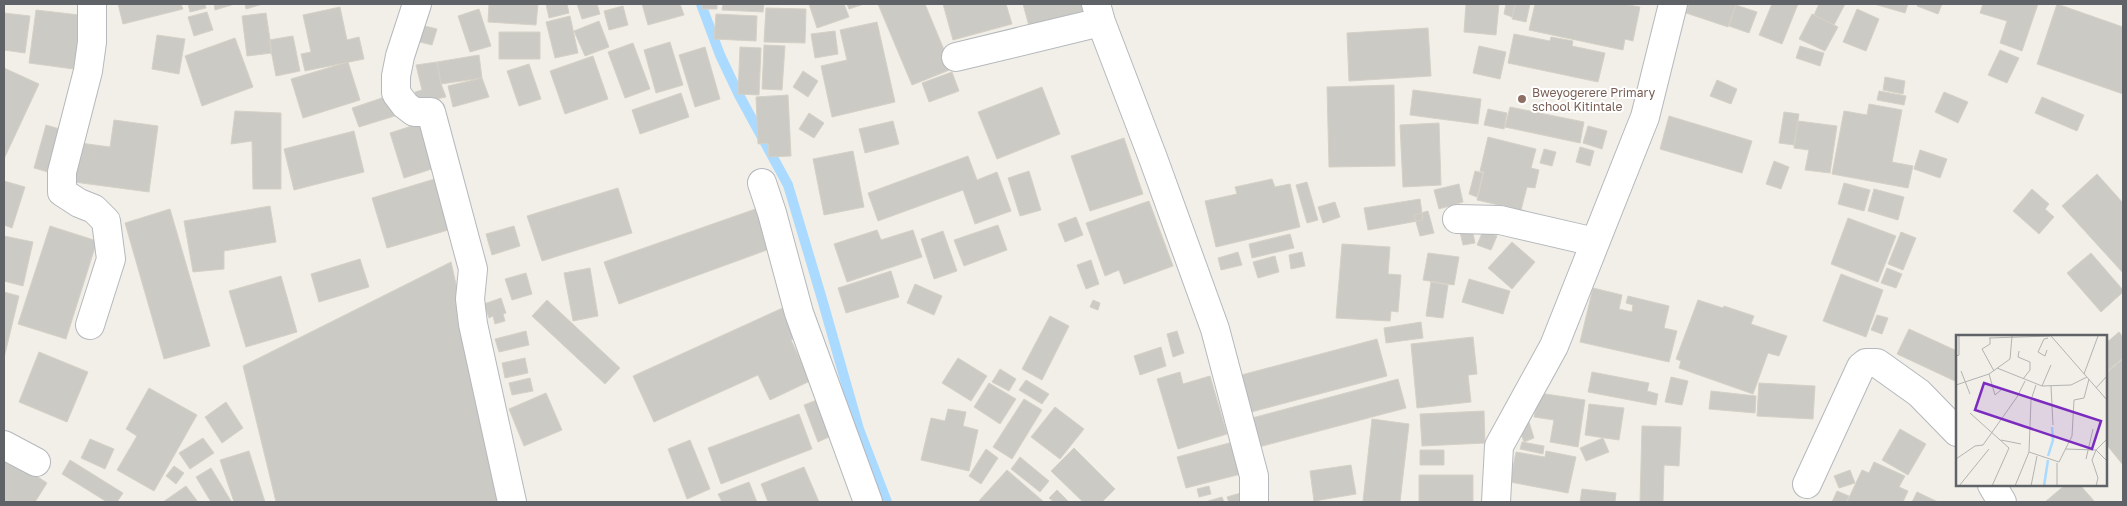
<svg xmlns="http://www.w3.org/2000/svg" width="2127" height="506" font-family="'Golos Text',sans-serif">
<style>
.lines{fill:none;stroke-linecap:round;stroke-linejoin:round}
.stream{stroke:#aadaff;stroke-width:10}
.building{fill:#cccac5;stroke:#d6d1c6}
.minor-casing{stroke:#b5b8bc;stroke-width:30}
.minor{stroke:#fff;stroke-width:28}
.education-dot{fill:#8d6e63;stroke:#fff;stroke-width:2}
.labels{text-anchor:middle;dominant-baseline:central;stroke-width:4;stroke-linejoin:round;paint-order:stroke}
.education-label{font-size:12px;fill:#785e54;stroke:#fff;text-anchor:start}
.inset-river{fill:none;stroke:#aadaff;stroke-width:2.5}
.inset-road{fill:none;stroke:#b3b3b1;stroke-width:1}
.view{fill:#7b2cbf;fill-opacity:0.15;stroke:#7b2cbf;stroke-width:2.5}
.inset-edge{fill:none;stroke:#5f6368;stroke-width:2.5}
</style>
<rect width="100%" height="100%" fill="#f1efe8"/>
<g class="lines">
<!-- stream -->
<path class="stream" d="M701,4L720,55L739,95L788,185L822,299L859,429L887,502"/>
</g>
<!-- building -->
<path class="building" d="M118,4H181L183,9L123,24Z
M188,4H205L206,8L190,12Z
M214,4H235L215,10Z
M245,4H263L246,9Z
M489,4H538L536,25L488,22Z
M546,4H567L569,13L549,18Z
M577,4H597L600,14L582,19Z
M642,4H680L684,15L648,25Z
M702,4H717V9H702Z
M723,4H764L763,12L722,10Z
M809,4H844L849,17L817,28Z
M847,4H864L849,9Z
M878,4H925L952,69L912,85Z
M943,4H1006L1012,24L953,40Z
M1023,4H1083L1085,12L1029,26Z
M1466,4H1499L1496,35L1464,32Z
M1506,4H1515L1512,17L1504,14Z
M1515,4H1530L1526,22L1512,19Z
M1535,4H1623L1640,7L1633,41L1625,39L1623,50L1529,30Z
M1689,4H1732L1736,5L1728,27L1686,13Z
M1772,4H1798L1782,44L1759,35Z
M1819,4H1845L1834,25L1814,15Z
M1874,4H1908L1905,13Z
M1918,4H1942L1938,14L1917,6Z
M1983,4H2038L2022,51L2000,43L2007,21L1980,13Z
M2057,4L2123,27V94L2037,64Z
M1736,5L1757,12L1749,33L1729,26Z
M623,6L628,25L609,30L604,11Z
M340,7L347,40L359,37L364,59L305,71L301,54L311,52L303,15Z
M766,8L806,9L805,43L764,42Z
M479,9L491,46L470,52L458,16Z
M1857,9L1879,19L1866,51L1843,42Z
M36,10L88,16L81,70L29,63Z
M207,12L213,30L194,36L188,17Z
M4,13L30,16L25,53L4,50Z
M266,13L272,53L247,56L242,16Z
M716,14L757,16L756,41L714,39Z
M1812,14L1838,27L1825,51L1799,39Z
M570,16L578,53L555,58L546,22Z
M599,21L609,47L585,56L574,31Z
M877,22L895,102L832,117L821,66L847,60L840,30Z
M421,25L437,29L432,45L416,41Z
M1428,28L1431,76L1349,81L1347,33Z
M835,31L838,54L815,58L811,34Z
M499,32H540V59H499Z
M1514,34L1550,41L1551,37L1573,41L1572,46L1605,53L1598,82L1508,63Z
M157,35L185,39L179,74L152,69Z
M293,36L300,71L276,76L269,40Z
M235,38L253,87L202,106L185,56Z
M670,42L683,85L656,93L644,50Z
M633,43L650,89L625,98L608,52Z
M764,45L785,46L782,90L762,89Z
M1479,46L1506,52L1500,79L1473,73Z
M1800,46L1824,53L1820,66L1796,58Z
M705,47L720,99L695,107L679,55Z
M740,47L761,48L759,95L738,94Z
M2000,50L2019,58L2007,83L1988,75Z
M479,55L482,78L441,84L437,62Z
M593,56L608,99L565,114L550,71Z
M348,62L360,100L303,118L291,79Z
M437,62L441,84L446,97L418,103L415,92L422,90L416,65Z
M529,64L541,99L519,106L507,71Z
M4,68L39,84L4,159Z
M803,71L818,81L808,97L793,87Z
M952,72L959,91L929,102L922,83Z
M1885,77L1905,81L1903,94L1883,90Z
M482,78L489,97L453,107L448,86Z
M1717,80L1737,89L1731,104L1710,96Z
M1394,85L1395,166L1329,167L1327,87Z
M1042,87L1060,134L997,159L978,112Z
M1413,90L1481,99L1478,124L1410,115Z
M1879,91L1906,96L1904,105L1877,100Z
M1944,92L1968,102L1958,123L1935,112Z
M681,93L689,117L640,134L632,110Z
M391,95L398,115L359,127L352,108Z
M788,95L791,156L769,157L768,143L758,144L756,97Z
M2042,97L2084,115L2077,131L2035,113Z
M1869,104L1902,110L1892,162L1913,166L1908,188L1832,174L1844,111L1867,115Z
M1510,107L1584,122L1580,143L1505,127Z
M1488,109L1507,113L1504,129L1484,125Z
M235,111L281,113V189H253L252,141L231,144Z
M1784,112L1799,114L1794,145L1779,143Z
M809,113L824,123L814,138L799,129Z
M1669,116L1752,141L1742,173L1660,149Z
M114,120L158,126L149,192L74,182L80,143L110,147Z
M427,121L441,166L404,178L390,133Z
M893,121L899,144L865,153L859,129Z
M1798,121L1837,126L1830,173L1805,170L1809,150L1794,148Z
M1439,123L1441,185L1403,187L1400,125Z
M46,125L67,131L55,174L34,168Z
M1588,126L1607,131L1602,149L1583,143Z
M354,131L364,172L294,190L284,149Z
M1488,137L1536,149L1531,168L1539,170L1535,188L1527,187L1521,210L1477,200L1484,172L1480,171Z
M1124,138L1143,194L1090,211L1071,156Z
M1580,147L1594,151L1590,166L1576,162Z
M1544,149L1556,152L1552,166L1540,163Z
M1920,150L1947,159L1940,178L1914,169Z
M853,151L864,207L824,215L813,159Z
M968,156L977,180L997,172L1011,211L975,224L963,190L878,221L868,193Z
M1774,161L1789,167L1781,189L1766,184Z
M1029,171L1041,210L1020,216L1008,178Z
M1475,171L1483,173L1477,197L1469,194Z
M2097,174L2123,203V273L2062,206Z
M441,177L455,228L387,248L372,198Z
M1272,179L1275,187L1290,184L1300,227L1216,247L1205,201L1237,194L1235,187Z
M4,181L25,187L12,228L4,225Z
M1307,182L1318,220L1307,223L1296,185Z
M1844,183L1870,190L1864,211L1838,204Z
M1459,184L1463,202L1439,209L1434,190Z
M618,188L632,233L542,261L527,216Z
M1874,189L1904,197L1898,220L1868,211Z
M2032,189L2049,204L2045,209L2054,217L2039,234L2013,211Z
M1420,199L1423,220L1368,230L1364,208Z
M1149,201L1173,266L1124,284L1119,270L1105,276L1086,223Z
M1335,202L1340,217L1323,223L1318,207Z
M270,206L276,242L224,251V269L193,272L184,221Z
M764,206L778,246L619,304L604,262Z
M170,209L210,346L164,359L125,223Z
M1428,211L1434,233L1420,236L1414,215Z
M1076,217L1083,235L1065,242L1058,224Z
M1848,218L1896,236L1878,282L1831,264Z
M998,225L1007,250L964,266L954,240Z
M50,226L97,241L66,339L18,324Z
M514,226L520,246L492,255L486,234Z
M1472,229L1475,243L1463,245L1460,232Z
M877,230L881,240L913,230L922,257L847,282L834,244Z
M943,231L957,271L934,279L921,239Z
M1483,231L1497,236L1491,250L1477,245Z
M1901,232L1916,238L1903,270L1888,264Z
M1290,234L1294,248L1252,258L1249,244Z
M4,236L33,242L23,286L4,281Z
M1512,242L1535,262L1512,289L1488,268Z
M1342,244L1390,247L1388,274L1401,275L1398,312L1391,311L1390,321L1336,318Z
M1238,252L1242,265L1221,270L1218,258Z
M1302,252L1305,266L1291,269L1289,255Z
M1428,253L1459,257L1454,285L1423,280Z
M2091,253L2123,290V292L2101,312L2067,273Z
M1275,256L1279,272L1258,278L1253,262Z
M360,259L369,287L319,302L311,274Z
M1091,260L1099,284L1086,289L1077,265Z
M451,262L505,502H276L243,366Z
M590,268L598,316L573,321L564,273Z
M1887,268L1902,274L1896,288L1881,283Z
M891,271L899,297L846,313L838,288Z
M526,273L532,294L512,300L505,279Z
M1841,274L1883,290L1866,337L1823,321Z
M281,276L297,332L246,347L229,291Z
M1469,279L1510,291L1503,314L1462,302Z
M1431,282L1448,285L1443,318L1426,316Z
M915,284L942,296L934,315L907,303Z
M1593,288L1622,295L1619,309L1632,312L1633,305L1626,303L1628,296L1669,306L1664,328L1677,331L1669,362L1580,342Z
M4,292L19,296L4,358Z
M501,298L506,313L503,314L505,321L495,324L493,316L489,318L484,304Z
M547,300L620,368L605,384L532,316Z
M1093,300L1100,303L1098,310L1090,307Z
M1698,300L1723,308L1724,306L1754,316L1751,324L1787,336L1779,356L1768,353L1753,394L1679,368L1681,361L1676,359Z
M787,306L800,336L791,340L810,381L770,400L758,375L654,422L633,376Z
M1877,315L1888,318L1882,334L1871,330Z
M1050,316L1069,326L1042,380L1022,369Z
M1421,322L1423,338L1386,343L1384,328Z
M1909,329L1957,351V382L1897,354Z
M526,331L529,345L499,352L495,339Z
M1177,331L1184,353L1173,357L1167,334Z
M2119,332L2123,337V358L2106,372V343Z
M1473,337L1477,374L1468,375L1471,402L1417,408L1411,344Z
M1377,339L1387,376L1240,415L1230,378Z
M1161,347L1166,366L1140,375L1134,356Z
M39,352L88,372L67,422L19,402Z
M525,358L528,373L505,378L502,363Z
M958,358L987,376L971,401L942,383Z
M2123,359V465L2106,444V373Z
M1000,369L1016,379L1009,391L992,382Z
M1180,372L1183,384L1210,376L1227,434L1178,449L1157,379Z
M1592,372L1649,383L1647,391L1658,394L1656,405L1588,392Z
M1671,377L1688,381L1682,405L1665,402Z
M530,378L533,391L512,395L509,383Z
M1398,379L1406,408L1259,447L1252,418Z
M1026,380L1049,394L1042,404L1019,390Z
M989,383L1016,399L1000,424L974,407Z
M1759,383L1815,386L1813,419L1757,416Z
M149,388L197,415L154,491L117,470L137,436L126,429Z
M1711,391L1756,396L1755,413L1709,409Z
M546,393L562,430L524,446L509,409Z
M1539,393L1585,400L1578,447L1550,442L1554,420L1534,417Z
M1024,399L1042,410L1012,459L993,447Z
M817,400L831,436L818,442L804,405Z
M226,402L243,428L222,443L205,417Z
M1589,404L1624,408L1619,440L1585,435Z
M1055,407L1084,429L1060,459L1031,437Z
M948,409L966,412L963,426L978,430L969,471L921,460L931,418L945,421Z
M1484,411L1485,443L1422,446L1420,414Z
M799,414L812,449L721,484L708,448Z
M1372,419L1409,424L1400,502L1363,501Z
M1529,422L1534,438L1524,442L1518,426Z
M1642,426L1681,427L1679,466L1664,465L1663,502H1640Z
M1900,429L1926,444L1908,475L1882,460Z
M203,438L214,453L190,469L179,453Z
M1603,438L1609,452L1586,461L1580,448Z
M90,439L114,449L105,469L81,458Z
M690,440L710,489L687,499L668,449Z
M1233,442L1241,474L1186,488L1177,457Z
M1522,442L1544,446L1543,454L1520,449Z
M1074,448L1115,489L1102,502H1083L1051,471Z
M986,449L998,458L981,484L969,476Z
M1420,450H1444V465H1420Z
M249,451L265,502H234L220,460Z
M1546,451L1576,457L1568,493L1510,482L1516,452L1545,457Z
M4,454L47,483L35,502H4Z
M1020,457L1049,481L1040,492L1011,469Z
M70,460L123,493L117,502H107L62,474Z
M1874,462L1905,476L1899,487L1908,491L1903,502H1847L1862,470L1869,473Z
M1351,465L1356,494L1314,501L1310,471Z
M174,466L184,473L176,484L166,476Z
M804,467L819,502H768L761,484Z
M211,468L231,501L211,502L196,477Z
M1007,470L1044,502H978Z
M1850,470L1855,483L1839,488L1834,476Z
M1419,475H1473V502H1419Z
M749,482L757,502H722L718,494Z
M2065,485H2080L2095,502H2045Z
M186,486L198,502H163Z
M1209,486L1211,494L1199,497L1197,489Z
M1582,489L1616,493L1615,502H1580Z
M1057,490L1069,502H1054L1049,498Z
M1837,491L1849,496L1846,502H1832Z
M1244,492L1246,502H1229L1227,497Z
M1917,492L1938,502H1912Z
M1222,497L1224,502H1205Z"/>
<g class="lines">
<defs>
<path id="minor" d="M417,4L400,56L396,76V93L405,105L414,112H431L473,269L470,299L473,324L512,502
M1096,4L1101,22L1153,158L1215,329L1254,476V502
M956,57L1101,22
M762,183L772,213L799,313L868,502
M1457,219L1500,220L1595,242
M90,325L111,259L106,221L94,209L79,203L62,192V172L88,71L92,42V4
M4,445L36,462
M1807,484L1861,367L1866,363H1877L1919,393L1957,432
M1992,485L2002,502
M1496,502L1499,446L1554,346L1645,117L1673,4"/>
</defs>
<!-- minor casing -->
<use href="#minor" class="minor-casing"/>
<!-- minor -->
<use href="#minor" class="minor"/>
</g>
<!-- markers -->
<circle class="education-dot" cx="1522" cy="99" r="5"/>
<g class="labels">
<!-- education labels -->
<g class="education-label">
<text x="1532" y="92">Bweyogerere Primary<tspan x="1532" dy="14">school Kitintale</tspan></text>
</g>
</g>
<!-- overview -->
<g transform="translate(1956 335)">
<rect width="151" height="151" fill="#f1efe8"/>
<path class="inset-river" d="M92,121L97,105L96,92M88,151L92,125"/>
<path class="inset-road" d="M95,1L151,65M33,3L94,1M34,3V9L26,14L38,36M91,15L89,21L82,17L88,4L92,3M63,16L62,22L74,27V35L67,44M0,21L3,20V1M41,33L86,51L115,50L131,42M5,36L14,59M33,39L39,60L45,55M128,39L142,1M0,50L33,39L54,24L56,1M86,51L95,30M95,51L97,90M140,53L151,41M14,78L53,113L36,151M45,105L65,109M109,114L140,115L151,126M73,117L103,127L116,101L118,65L128,63L133,44M0,124L19,111L27,110L61,62L69,46M130,124L137,94M3,151L33,114M59,151L73,117L75,65L80,50M75,151L81,121M101,151V128M140,151L142,143L136,125L140,115L151,104"/>
<path class="view" d="M28,48L145,86L136,114L19,75Z"/>
<rect width="151" height="151" class="inset-edge"/>
</g>
<!-- border -->
<rect width="2127" height="506" fill="none" stroke="#5f6368" stroke-width="10"/>
</svg>
